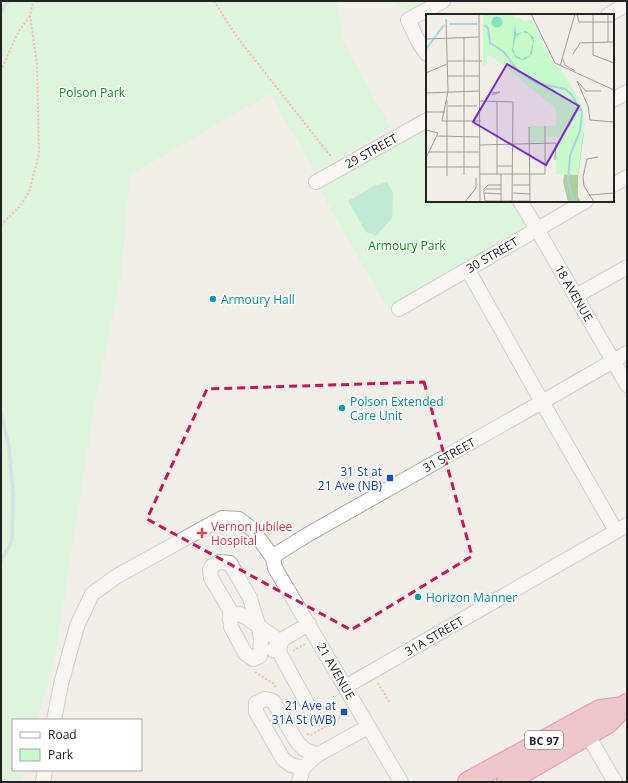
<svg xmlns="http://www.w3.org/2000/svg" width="628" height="783" font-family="'Open Sans',sans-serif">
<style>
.park{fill:#c8facc}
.pitch{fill:#88e0be}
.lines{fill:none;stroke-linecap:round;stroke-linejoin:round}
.stream{stroke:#aad3df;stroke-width:3.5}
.minor-casing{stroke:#a9a9a9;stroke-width:16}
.highway-casing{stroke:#dc2a67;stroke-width:22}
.path{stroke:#fa8072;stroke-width:2;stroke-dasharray:2 2;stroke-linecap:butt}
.minor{stroke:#fff;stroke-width:14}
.highway{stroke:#e892a2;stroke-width:20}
.marked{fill:none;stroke:#c2185b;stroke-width:3;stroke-dasharray:8 5;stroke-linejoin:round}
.culture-dot{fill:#0f9aa8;stroke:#fff;stroke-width:1.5}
.transit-dot{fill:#1a4fb4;stroke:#fff;stroke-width:1.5}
.health-dot{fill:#e0444e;stroke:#fff;stroke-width:1.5}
.labels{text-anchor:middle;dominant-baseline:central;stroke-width:3;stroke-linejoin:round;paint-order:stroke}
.shield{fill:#fff;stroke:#646464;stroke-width:1}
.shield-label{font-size:11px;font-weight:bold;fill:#222}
.park-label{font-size:12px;fill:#0c8416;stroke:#fff}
.street-label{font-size:12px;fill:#222;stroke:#fff}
.culture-label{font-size:12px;fill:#0d838f;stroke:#fff;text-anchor:start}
.transit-label{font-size:12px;fill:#164399;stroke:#fff;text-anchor:end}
.health-label{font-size:12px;fill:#be3a42;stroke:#fff;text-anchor:start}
.inset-river{fill:none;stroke:#aad3df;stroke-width:2}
.inset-road{fill:none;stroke:#9f9d99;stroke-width:1}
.view{fill:#7b2cbf;fill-opacity:0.15;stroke:#7b2cbf;stroke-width:2}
.inset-edge{fill:none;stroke:#222;stroke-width:2}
</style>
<rect width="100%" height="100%" fill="#f2efe9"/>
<!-- park -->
<path class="park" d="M1,1H337L344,43L391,128L316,172L270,94L130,175L121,276L95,403L55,657L38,720H13V770H25L22,782H1Z
M391,1H435L412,15L406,10Z
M427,128V201H512L525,222V229L520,233L389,311L320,190Z"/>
<!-- pitch -->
<path class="pitch" d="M387,182L393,193L392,218L376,236L366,232L348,201L374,186Z"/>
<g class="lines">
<!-- stream -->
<path class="stream" d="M1,12L8,1
M1,413L9,447L13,494L12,541L1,561"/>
<defs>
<path id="minor" d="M608,15L627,4
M427,54L419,43L408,20L443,1
M613,100L627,92
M316,182L427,120
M613,185L627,177
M520,201L537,229L627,385
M468,270L542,402L616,531
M576,296L627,267
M399,309L586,201
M273,558L278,553L307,535L542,402L627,353
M219,562L230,563L250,598L253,609L259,627L261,640L260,656L253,659L245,653L231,627L230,610L211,578L210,570L212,566Z
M230,619L235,615L240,614L247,618L274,637L280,645L279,652L313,714
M273,650L280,645L283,639L309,624
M345,687L627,525
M54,720L61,684L77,626L92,594L117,576L222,518L239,519L253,530L273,558L275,568L401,782
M583,727L615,782
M303,768L291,765L283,759L256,712V703L265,699L273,701L297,742L304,749L317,755
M43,782L45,770
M299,782L303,768L317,755L368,727"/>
<path id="highway" d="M468,782L600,710L623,707
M507,782L608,723L623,707L627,704"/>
</defs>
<!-- minor casing -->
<use href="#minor" class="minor-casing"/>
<!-- highway casing -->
<use href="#highway" class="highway-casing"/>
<!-- path -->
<path class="path" d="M214,1L237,37L332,158
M1,71L13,43L19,31L30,16
M1,225L20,206L29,192L39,154L37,64L30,16L33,1
M293,651L305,644
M255,672L274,684L276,688
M378,683L390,703
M307,734L311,735L340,718L344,712"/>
<!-- minor -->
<use href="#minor" class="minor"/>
<!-- highway -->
<use href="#highway" class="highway"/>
</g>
<!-- marked area -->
<path d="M0 0H628V783H0ZM424,382L472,556L351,630L147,519L207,389Z" fill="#f2efe9" fill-opacity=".55" fill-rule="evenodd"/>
<path class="marked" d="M424,382L472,556L351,630L147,519L207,389Z"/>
<!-- markers -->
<g class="culture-dot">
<circle cx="213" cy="299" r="4"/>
<circle cx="342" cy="408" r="4"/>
<circle cx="418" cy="597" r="4"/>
</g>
<g class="transit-dot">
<rect x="386" y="474" width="8" height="8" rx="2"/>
<rect x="340" y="708" width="8" height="8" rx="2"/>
</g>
<path class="health-dot" d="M200 527h4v4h4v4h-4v4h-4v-4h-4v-4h4z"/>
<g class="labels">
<!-- shield labels -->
<rect class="shield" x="525" y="731" width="38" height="18" rx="3"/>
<g class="shield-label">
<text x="544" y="740">BC 97</text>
</g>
<!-- park labels -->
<g class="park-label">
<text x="92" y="92">Polson Park</text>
<text x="407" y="245">Armoury Park</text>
</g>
<!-- street labels -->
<g class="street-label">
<text transform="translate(371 151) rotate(-29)">29 STREET</text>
<text transform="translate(492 255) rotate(-30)">30 STREET</text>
<text transform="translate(574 293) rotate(60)">18 AVENUE</text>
<text transform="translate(449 455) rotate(-29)">31 STREET</text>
<text transform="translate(434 636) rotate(-30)">31A STREET</text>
<text transform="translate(336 671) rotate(60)">21 AVENUE</text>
</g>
<!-- culture labels -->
<g class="culture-label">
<text x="221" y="299">Armoury Hall</text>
<text x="350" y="401">Polson Extended<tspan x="350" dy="14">Care Unit</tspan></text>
<text x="426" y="597">Horizon Manner</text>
</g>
<!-- transit labels -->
<g class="transit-label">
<text x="382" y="471">31 St at<tspan x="382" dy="14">21 Ave (NB)</tspan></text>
<text x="336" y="705">21 Ave at<tspan x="336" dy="14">31A St (WB)</tspan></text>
</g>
<!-- health labels -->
<g class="health-label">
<text x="211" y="526">Vernon Jubilee<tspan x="211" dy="14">Hospital</tspan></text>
</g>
</g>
<!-- overview -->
<g transform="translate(426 14)">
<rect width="188" height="188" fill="#f2efe9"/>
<path d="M158,118L152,163V183L155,188H142L137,168L139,154Z" fill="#add19e"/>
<path d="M57,0H87L89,5L93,3L98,7L106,5L127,49L134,55L153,84L159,106L152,161L130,160V130L137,124L120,122V112H130V95L68,44L61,41V50L57,52ZM104,112H118V128L104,129Z" fill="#c8facc"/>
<path d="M65.5 8a5.5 5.5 0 1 1 11 0a5.5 5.5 0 1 1-11 0ZM89,10L90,20L100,17L108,24L106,40L98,46L90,44L86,37ZM97,18L103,20L107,28L104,41L96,45L89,41L87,35L89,25L96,19L89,24L90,22Z" fill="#88e0be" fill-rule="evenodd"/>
<path class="inset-river" d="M23,10H51M58,11L62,14L64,29L78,38L92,57L111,69L139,75L145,80L156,98L154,117L144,141L142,167L148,188M0,35L18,11"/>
<path class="inset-road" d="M53,0L54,188M105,0L129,49L188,76M151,0L153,8H188M167,0V41L188,49M182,0V28M20,5L22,77L16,107H55M38,23V161M0,25L53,23M147,40L154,29L188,28M136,43L139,51L149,57M21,47H56M134,52L149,0M0,59L21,50M21,62H53M175,77H160L151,67L162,92L164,106L188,108M0,79L53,77M66,79L74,78L66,81M21,86V162M54,87L87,88L86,188M22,92H51M0,98H19M103,113L104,188M0,116L12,119L0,144M11,122L54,123M54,131L130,129L129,146M3,138H54M71,152H87M0,153H54M54,160H119V112M71,160V87M75,160V187M87,171H104M58,175V179L75,180M58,175L62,171H75M58,175H75M58,179L59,187H104M87,179L104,180M163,181L188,179M39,188L50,174V164M168,188L158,172L157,163L161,145L172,143"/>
<path class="view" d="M81,50L153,92L120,151L47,108Z"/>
<rect width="188" height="188" class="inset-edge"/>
</g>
<!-- border -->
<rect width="628" height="783" fill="none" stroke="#222222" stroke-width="4"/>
<!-- legend -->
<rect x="12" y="719" width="130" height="52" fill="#ffffff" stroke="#a7a7a7"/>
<rect x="20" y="732" width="20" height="6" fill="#ffffff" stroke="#a7a7a7"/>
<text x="48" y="739" font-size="12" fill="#222222">Road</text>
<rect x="20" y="749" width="20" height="12" fill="#c8facc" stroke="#a7a7a7"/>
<text x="48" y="759" font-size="12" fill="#222222">Park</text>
</svg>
